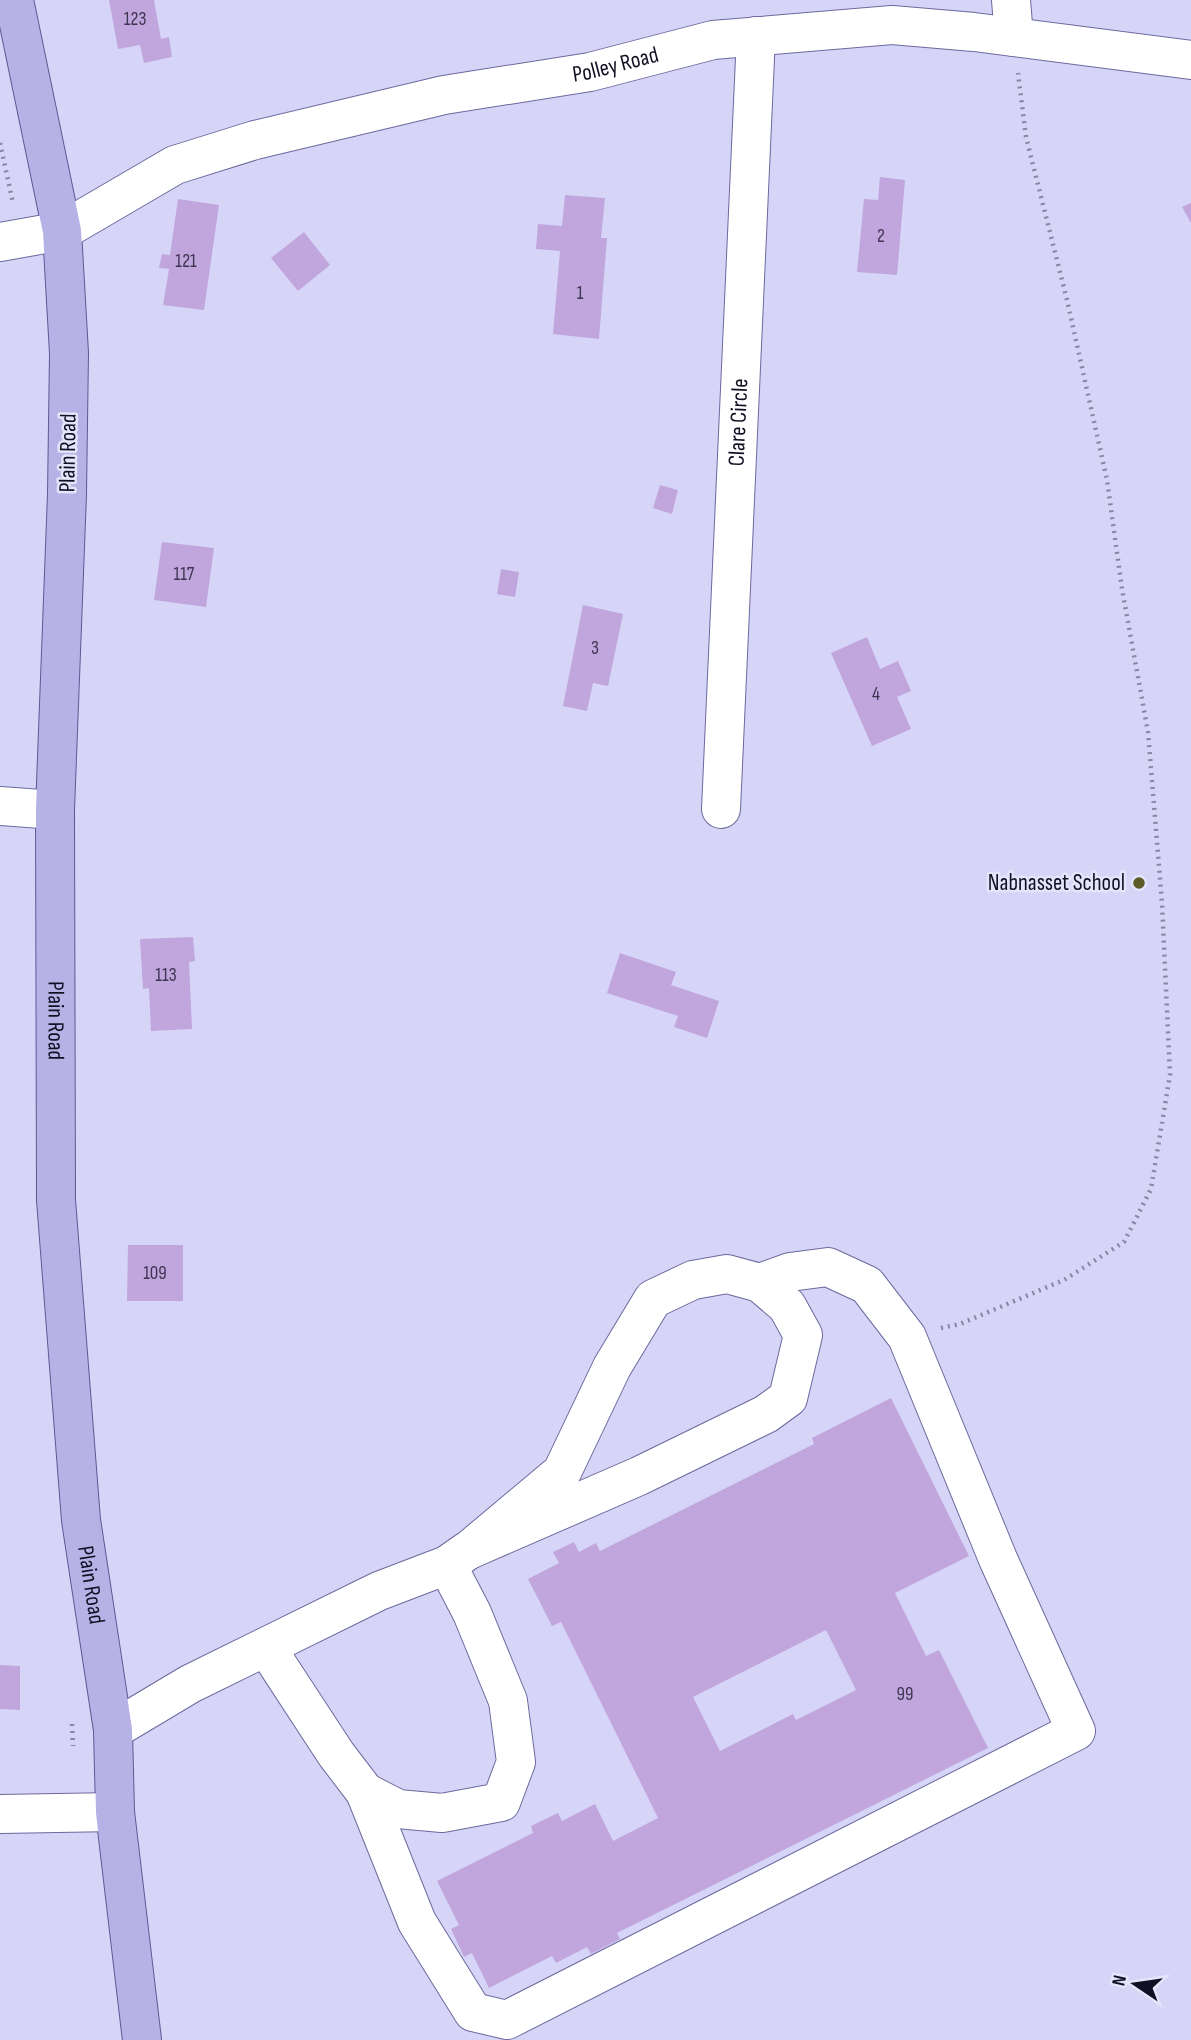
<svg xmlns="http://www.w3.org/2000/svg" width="1191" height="2040" font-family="'Sofia Sans Condensed',sans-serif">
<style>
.building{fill:#c0a6dc;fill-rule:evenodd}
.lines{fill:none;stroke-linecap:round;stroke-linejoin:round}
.minor-casing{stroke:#6c699d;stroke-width:40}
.major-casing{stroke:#5e5895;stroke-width:40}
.path{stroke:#8886a3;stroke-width:4.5;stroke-dasharray:2 5;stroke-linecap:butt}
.minor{stroke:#fff;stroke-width:38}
.major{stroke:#b7b2e5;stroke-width:38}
.poi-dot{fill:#5c5a27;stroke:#e4e4fb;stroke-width:2.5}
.labels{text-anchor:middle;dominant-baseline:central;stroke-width:5;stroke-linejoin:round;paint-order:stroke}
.number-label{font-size:19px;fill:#3d3551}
.street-label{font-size:23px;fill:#110f23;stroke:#e4e4fb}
.poi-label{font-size:23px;fill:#110f23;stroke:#e4e4fb;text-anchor:end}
</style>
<rect width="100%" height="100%" fill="#d6d5f8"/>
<!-- building -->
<path class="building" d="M109,0H154L161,39L169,37L172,57L144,63L140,45L118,49Z
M880,177L905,180L897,275L857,272L864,199L878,200Z
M565,195L605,198L601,238H607L599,339L553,334L560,251L536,249L538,224L562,226Z
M178,199L219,205L204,310L163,305L169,269L159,268L162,254L170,255Z
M1191,203V223L1182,207Z
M304,232L330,265L298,291L271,258Z
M660,485L678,490L672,514L653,508Z
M162,542L214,548L206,607L154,600Z
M501,569L519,572L515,597L497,594Z
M583,605L623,614L608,686L593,683L587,711L563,706Z
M867,637L880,669L898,661L911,691L897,697L911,729L872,746L831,653Z
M193,937L195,961L189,962L192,1029L151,1031L149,988L143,989L140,939Z
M620,953L676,972L671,985L719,1001L707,1038L674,1027L678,1016L607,993Z
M128,1245H183V1301H127Z
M891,1398L969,1556L895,1593L926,1656L939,1650L988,1748L617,1933L620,1939L591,1954L587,1947L556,1963L552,1956L489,1988L472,1953L464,1957L451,1929L459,1925L437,1881L533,1833L531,1826L558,1813L562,1821L595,1804L613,1841L658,1818L561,1622L552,1626L528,1579L559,1563L553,1552L574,1542L579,1552L596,1543L600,1551L814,1444L812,1438ZM826,1630L856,1690L796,1720L793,1714L720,1751L693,1697Z
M0,1665L20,1666V1710L0,1709Z"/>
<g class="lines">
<defs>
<g id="minor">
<path d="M1011,0L1014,37"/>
<path id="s1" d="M0,242L62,231L175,165L255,140L444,95L590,72L713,40L892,25L974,32L1191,60"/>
<path d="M0,806L55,810"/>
<path id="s2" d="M721,809L756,36"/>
<path d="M727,1274L760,1283L787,1306L803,1335L788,1398L766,1414L639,1476L469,1550L562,1472L612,1367L653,1299L693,1280Z"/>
<path d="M266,1647L336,1754L365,1792L398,1809L442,1813L501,1802L516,1762L508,1701L472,1613L447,1565"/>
<path d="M113,1730L190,1684L379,1591L447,1565L467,1551"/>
<path d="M365,1792L417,1922L473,2012L507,2020L1076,1731L998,1559L907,1337L867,1285L828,1267L790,1272L760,1283"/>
<path d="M0,1814L115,1812"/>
</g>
<g id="major">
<path id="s3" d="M14,0L62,231L69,353L67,494L55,810L56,1200L81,1520L113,1730L115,1812L142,2040"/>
</g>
</defs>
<!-- minor casing -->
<use href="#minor" class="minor-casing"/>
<!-- major casing -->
<use href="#major" class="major-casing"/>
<!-- path -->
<path class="path" d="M0,143L13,203
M941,1328L960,1324L1064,1280L1124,1242L1151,1189L1170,1075L1162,903L1148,732L1122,589L1107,480L1067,300L1026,137L1018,73
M72,1724L73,1746"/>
<!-- minor -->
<use href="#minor" class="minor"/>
<!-- major -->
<use href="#major" class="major"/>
</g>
<!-- markers -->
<circle class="poi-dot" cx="1139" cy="883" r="7"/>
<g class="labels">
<!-- number labels -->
<g class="number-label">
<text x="135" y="19">123</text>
<text x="881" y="236">2</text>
<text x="186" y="261">121</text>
<text x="580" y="293">1</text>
<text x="184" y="574">117</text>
<text x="595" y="648">3</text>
<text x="876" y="694">4</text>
<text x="166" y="975">113</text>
<text x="155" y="1273">109</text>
<text x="905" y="1694">99</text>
</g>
<!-- street labels -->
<g class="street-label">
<text stroke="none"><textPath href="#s1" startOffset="646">Polley Road</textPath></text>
<text stroke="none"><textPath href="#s2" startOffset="387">Clare Circle</textPath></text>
<text transform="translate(68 453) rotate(-89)">Plain Road</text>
<text stroke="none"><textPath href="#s3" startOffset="1026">Plain Road</textPath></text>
<text stroke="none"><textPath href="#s3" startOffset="1592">Plain Road</textPath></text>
</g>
<!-- poi labels -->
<g class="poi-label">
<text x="1125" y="883">Nabnasset School</text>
</g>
</g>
<!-- north arrow -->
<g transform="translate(1135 1984) rotate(283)" stroke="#e4e4fb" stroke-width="5" paint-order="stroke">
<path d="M0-5L12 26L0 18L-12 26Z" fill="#110f23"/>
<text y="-10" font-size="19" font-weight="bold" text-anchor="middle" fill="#110f23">N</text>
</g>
</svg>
